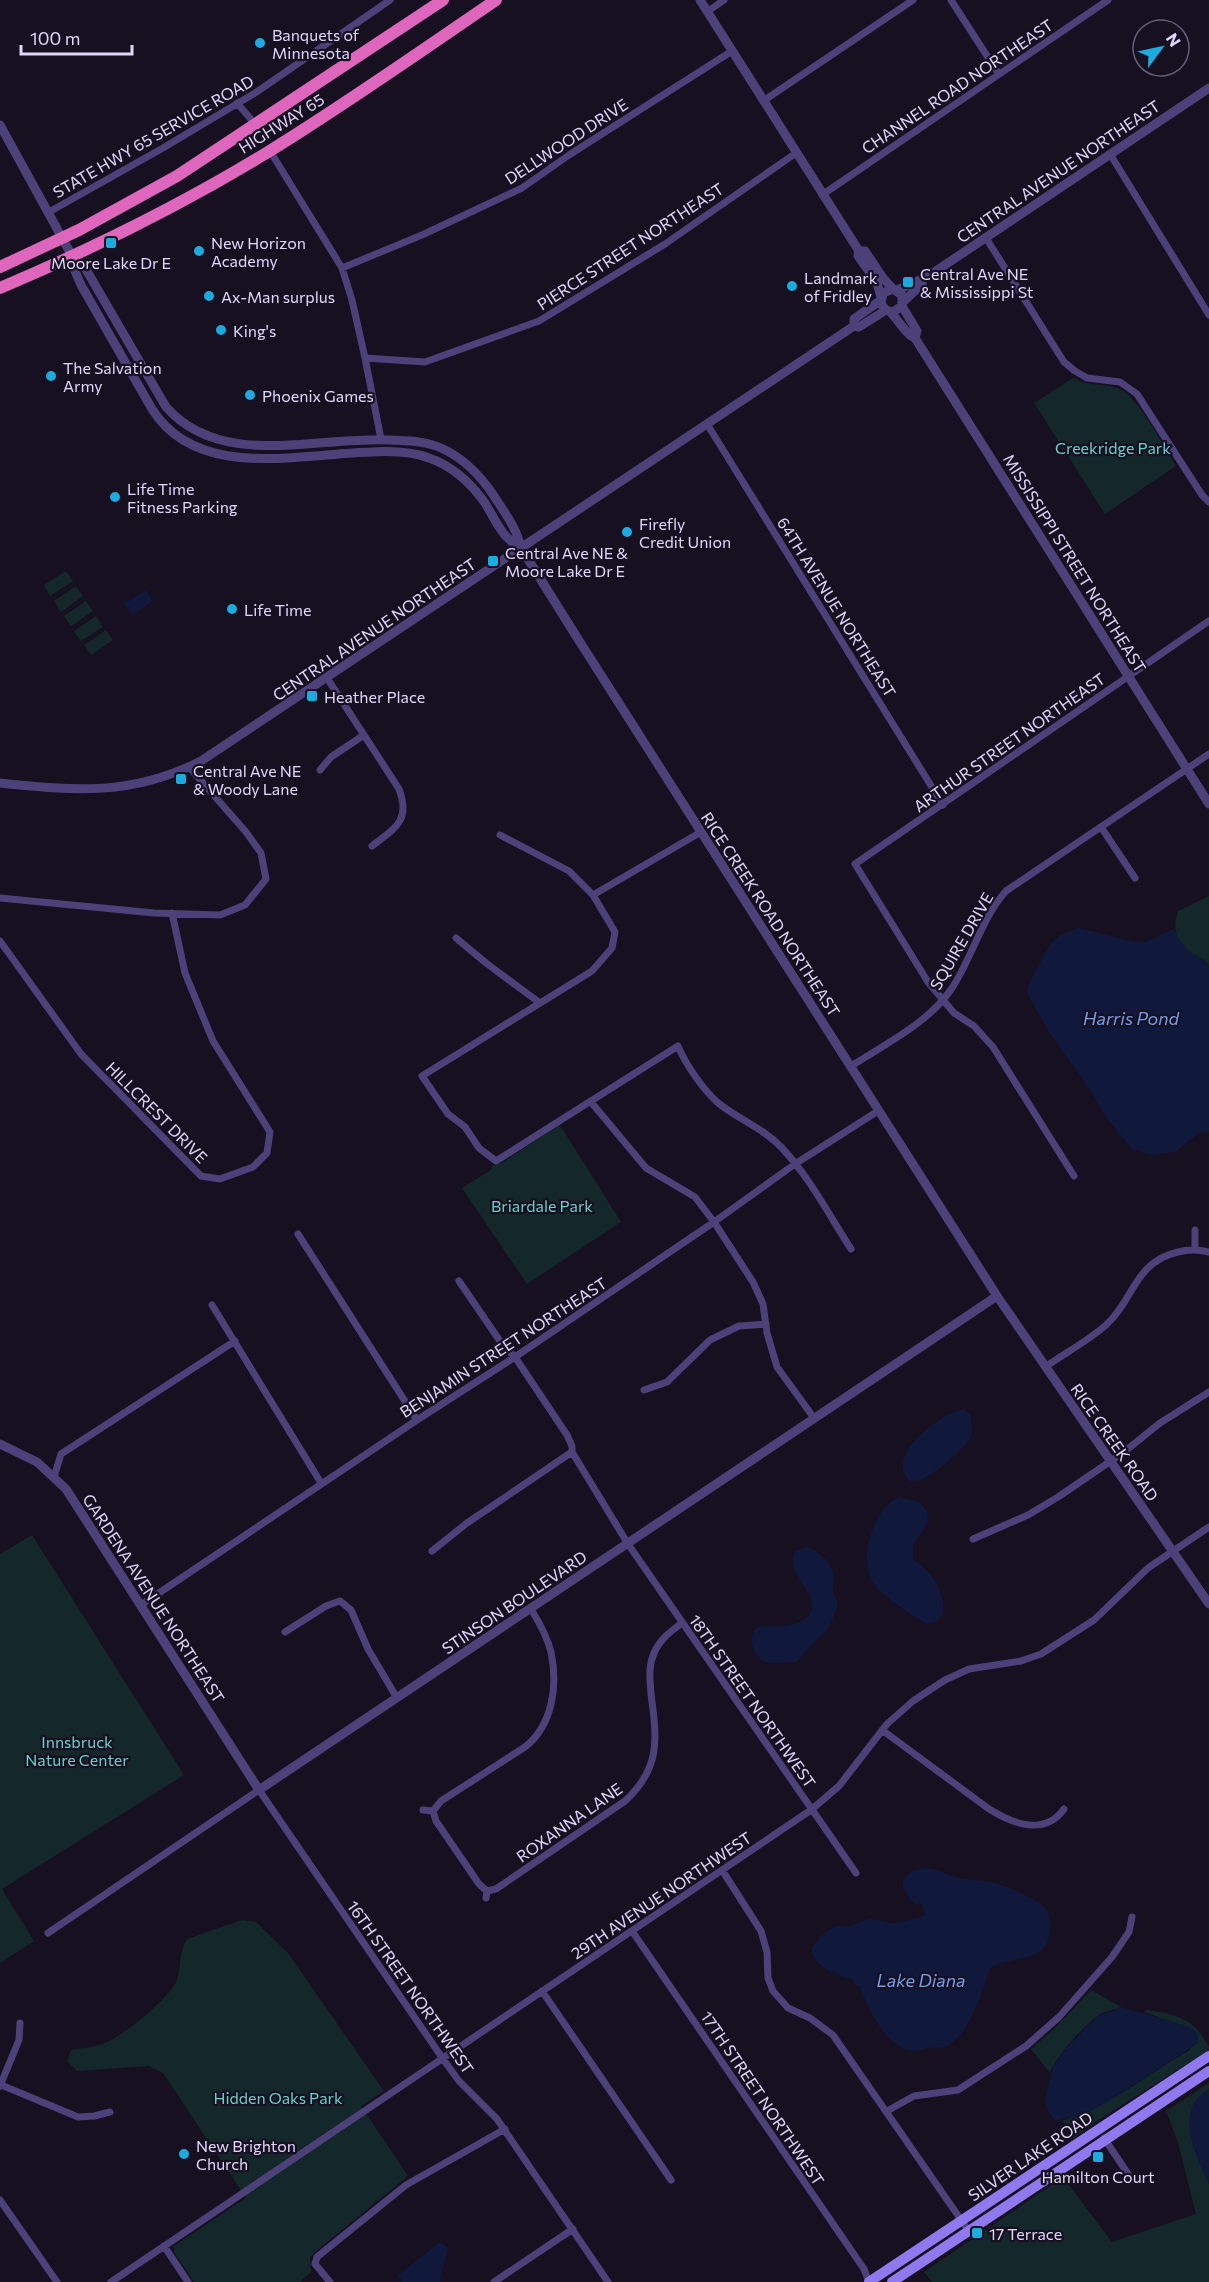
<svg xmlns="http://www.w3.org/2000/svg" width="1209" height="2282" font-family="Commissioner,sans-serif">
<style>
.green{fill:#14272a}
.water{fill:#10183b}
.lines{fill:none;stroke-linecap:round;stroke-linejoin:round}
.minor{stroke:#4d417a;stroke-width:7}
.tertiary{stroke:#4d417a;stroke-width:9}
.secondary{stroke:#9079ee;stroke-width:10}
.trunk{stroke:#de66bc;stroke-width:12}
.poi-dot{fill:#1daadf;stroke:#161021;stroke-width:2}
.labels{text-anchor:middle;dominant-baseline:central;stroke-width:4.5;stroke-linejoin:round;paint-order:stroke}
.poi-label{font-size:16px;fill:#e0d6fa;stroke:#161021;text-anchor:start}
.street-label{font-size:16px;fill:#e0d6fa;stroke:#161021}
.park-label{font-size:16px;fill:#6bd0c8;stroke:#161021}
.water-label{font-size:18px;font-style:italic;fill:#719eed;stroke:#161021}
</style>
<rect width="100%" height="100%" fill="#161021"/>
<!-- green -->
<path class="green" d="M1073,378C1091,387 1103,383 1118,388C1138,396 1164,447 1176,466L1105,514L1034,403Z
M66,571L73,581L50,596L44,585Z
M76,586L83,596L61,612L54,601Z
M86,601L93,611L71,626L64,616Z
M96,616L103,627L81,641L74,631Z
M106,630L113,640L91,655L84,645Z
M1209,896V965C1204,958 1201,958 1193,954C1176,944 1172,929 1178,911Z
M560,1125L621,1222L527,1284L462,1188L491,1170L493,1165L500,1164Z
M32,1535L184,1775L2,1889L34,1941L0,1963V1554Z
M242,1920L256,1922L288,1953L384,2091L361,2106L408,2176L315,2252L310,2257L311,2272L300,2282H194L174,2252V2246L246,2198L163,2073L149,2066L77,2071L67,2061L71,2050C82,2048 93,2047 103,2044C122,2037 170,1998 177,1980C181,1966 179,1952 187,1939Z
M1091,1990L1121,2007C1114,2010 1103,2011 1099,2015C1085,2024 1055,2058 1050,2073L1031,2049L1054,2029Z
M1146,2010C1162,2012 1184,2016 1195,2027C1201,2032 1205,2041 1209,2047V2050L1097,2121L1073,2139L1062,2121C1110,2107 1147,2074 1190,2050L1194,2030L1144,2012Z
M1209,2083V2282H932L924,2272L1063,2177L1112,2242L1196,2214L1178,2142L1166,2111Z"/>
<!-- water -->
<path class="water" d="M146,590L153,601L132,615L124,604Z
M1078,928C1095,930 1133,946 1148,941C1157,938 1165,932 1174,929C1178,938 1185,949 1193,954C1200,958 1204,958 1209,965V1132L1199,1133L1175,1152L1151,1155L1132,1149L1105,1116L1089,1088L1050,1034L1027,993C1028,982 1033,976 1038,967C1050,943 1052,937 1078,928Z
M964,1409L971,1415C972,1422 972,1432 970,1438C966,1449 930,1477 919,1481C918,1481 911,1481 910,1481C883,1456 940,1413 964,1409Z
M899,1497L919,1502L927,1511L928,1522L913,1546V1559C919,1564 927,1569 931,1575C942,1590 954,1622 926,1624C913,1615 884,1598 875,1585C856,1562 873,1508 899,1497Z
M803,1548H811L827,1560L834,1574L833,1594L837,1601V1608L828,1629L796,1662C779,1662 763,1669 754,1650C750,1642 751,1636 756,1628C770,1623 783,1630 801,1621C827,1608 800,1584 794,1569C792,1562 793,1557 795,1551Z
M924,1868C936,1868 944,1874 955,1877C967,1880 980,1880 992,1882C1004,1885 1039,1899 1046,1909C1052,1917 1051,1936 1046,1945C1036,1963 1003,1956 989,1970C984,1990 970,2030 952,2043C945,2049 938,2047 930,2048C923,2050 915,2052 908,2050C884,2044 867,2006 859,1985H855L853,1979C836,1975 815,1967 811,1949C818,1938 827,1929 839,1925C848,1928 855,1925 862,1921C874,1916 881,1922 891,1923C902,1923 915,1919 925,1915L922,1904H915C897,1888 898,1872 924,1868Z
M1121,2007L1187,2026L1198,2034V2043L1107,2102L1083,2115L1055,2121L1046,2108V2096L1053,2066L1069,2045L1099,2015L1111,2012Z
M1209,2089V2184C1196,2155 1172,2111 1209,2089Z
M440,2242L448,2248C446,2260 440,2271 440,2282H402L397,2276Z"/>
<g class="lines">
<!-- minor -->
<path class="minor" d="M951,0L998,73
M707,12L724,0
M763,101L913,0
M237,103L256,125
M270,151L342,268L352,300L365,358L381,439
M1110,154L1209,315
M822,195L1108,0
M49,212L163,148L255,93L390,0
M986,238L1064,362L1075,371L1087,378L1120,382L1137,394L1202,495L1209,502
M342,268L422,235L522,188L569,155L732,51
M365,358L425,362L539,321L665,244L796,153
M707,424L943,805
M327,678L399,789C411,821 395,828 372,846
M320,770L331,757L364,735
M1101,827L1135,878
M500,835L569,871L593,895L615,932L612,948L592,971L422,1076L448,1114L465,1127L479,1148L496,1161L678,1046C686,1065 702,1088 717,1102C737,1119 762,1127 781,1147C809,1176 829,1215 851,1249
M593,895L701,832
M0,898L154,913L220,915L245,905L266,879L261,853L246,832L189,767
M456,938L486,963L540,1003
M0,941L81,1054L201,1176L220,1179L253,1167L267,1153L270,1132L213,1041L185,973L172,913
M850,1067C885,1044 929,1023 952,988C972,958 981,919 1006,891L1209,754
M591,1102L646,1168L695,1197L714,1222L753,1282L763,1304L767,1333L777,1367L814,1418
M1074,1176L993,1047L974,1026L954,1013L928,982L855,864L1209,621
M1195,1230V1249
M298,1234L417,1420
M459,1281L504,1347L515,1357L567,1435L572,1446V1452L628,1544L856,1873
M212,1305L321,1483
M1045,1367C1065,1353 1088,1341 1106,1325C1134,1300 1134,1262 1178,1252C1189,1249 1197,1249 1209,1252
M644,1390L667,1382L710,1340L739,1326L766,1324
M54,1477L61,1454L235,1341
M973,1539L1028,1515L1058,1497L1124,1452L1160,1423L1209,1392
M432,1551L467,1523L572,1452
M141,1605L417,1420L515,1357L714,1222L795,1164L878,1111
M285,1632L326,1606L340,1601L351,1610L368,1649L397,1698
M882,1730L989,1809C1013,1824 1045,1836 1064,1809
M423,1810L433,1811L441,1801L525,1747C553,1725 558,1685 551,1652C547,1636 539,1622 531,1609
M433,1811L436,1821L479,1884L487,1891
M722,1870L761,1931L767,1952L768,1978L773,1991L788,2008L810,2018L833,2035L968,2230
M486,1898L487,1891L496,1889L625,1801C661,1768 657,1739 651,1694C650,1680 648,1667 654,1653C660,1639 671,1631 682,1623
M632,1931L864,2269L869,2282
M48,1933L259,1790L443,2059L459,2081L497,2119L608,2282
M542,1991L671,2180
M1,2085L78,2117L94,2116L110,2112
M0,2086L19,2040L20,2023
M887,2111L914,2096L958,2090L1026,2046L1059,2017L1112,1957L1129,1932L1132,1917
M1104,2138L1132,2180
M0,2200L57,2282
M164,2246L188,2282
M111,2282L811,1810L839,1786L887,1724L913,1701L945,1680L969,1669L1021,1661L1041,1654L1094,1620L1148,1568L1209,1527
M330,2282L315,2264L317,2257L406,2185L505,2129
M494,2282L573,2229"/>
<!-- tertiary -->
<path class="tertiary" d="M700,0L859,251L858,256L877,283L881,297
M0,125L72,256L75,271L81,285L152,409C197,481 299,454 371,452C390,451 411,451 429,458C452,466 471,483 485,503C496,521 502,538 521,548
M859,251H865L883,278L893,289
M72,256L84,266L166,407C222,470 317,436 391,440C408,441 425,441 441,448C464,458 480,475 494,496C505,513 517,529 521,548L578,639L997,1296L1209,1604
M897,290L927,277L1209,88
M903,302L922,284L923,279
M902,306L893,312L886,310L881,304L883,293L893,289L902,295V306L917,331L915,338
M889,311C898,319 905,334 915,338L1209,804
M854,326V319L881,300
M0,783C75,791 132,796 201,761L854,326L859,327L886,310
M0,1444L37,1462L66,1489L259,1790L997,1296"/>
<!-- secondary -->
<path class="secondary" d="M869,2282L1209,2056
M892,2282L1209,2071"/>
<!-- trunk -->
<path class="trunk" d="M0,267L79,230L177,176L443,0
M0,288C92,249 183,204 268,152C346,104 421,51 496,0"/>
</g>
<!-- markers -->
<g class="poi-dot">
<circle cx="260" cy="43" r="6"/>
<rect x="105" y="237" width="12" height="12" rx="3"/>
<circle cx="199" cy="251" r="6"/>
<rect x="902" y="276" width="12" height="12" rx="3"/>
<circle cx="792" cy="286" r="6"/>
<circle cx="209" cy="296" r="6"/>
<circle cx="221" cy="330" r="6"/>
<circle cx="51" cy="376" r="6"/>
<circle cx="250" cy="395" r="6"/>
<circle cx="115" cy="497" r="6"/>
<circle cx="627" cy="532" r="6"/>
<rect x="487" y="555" width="12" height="12" rx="3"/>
<circle cx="232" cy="609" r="6"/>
<rect x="306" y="690" width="12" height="12" rx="3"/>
<rect x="175" y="773" width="12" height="12" rx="3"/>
<circle cx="184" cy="2154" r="6"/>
<rect x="1092" y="2151" width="12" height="12" rx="3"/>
<rect x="971" y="2227" width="12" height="12" rx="3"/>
</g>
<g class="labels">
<!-- poi labels -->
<g class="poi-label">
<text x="272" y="34">Banquets of<tspan x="272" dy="18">Minnesota</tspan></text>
<text x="211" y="242">New Horizon<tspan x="211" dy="18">Academy</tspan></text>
<text x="111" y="262" text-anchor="middle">Moore Lake Dr E</text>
<text x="920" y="273">Central Ave NE<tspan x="920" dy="18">&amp; Mississippi St</tspan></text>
<text x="804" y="277">Landmark<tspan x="804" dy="18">of Fridley</tspan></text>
<text x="221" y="296">Ax-Man surplus</text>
<text x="233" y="330">King's</text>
<text x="63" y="367">The Salvation<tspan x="63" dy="18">Army</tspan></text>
<text x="262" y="395">Phoenix Games</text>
<text x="127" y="488">Life Time<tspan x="127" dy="18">Fitness Parking</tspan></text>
<text x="639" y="523">Firefly<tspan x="639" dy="18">Credit Union</tspan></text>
<text x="505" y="552">Central Ave NE &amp;<tspan x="505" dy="18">Moore Lake Dr E</tspan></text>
<text x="244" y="609">Life Time</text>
<text x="324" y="696">Heather Place</text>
<text x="193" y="770">Central Ave NE<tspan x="193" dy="18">&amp; Woody Lane</tspan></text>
<text x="196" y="2145">New Brighton<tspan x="196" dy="18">Church</tspan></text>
<text x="1098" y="2176" text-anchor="middle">Hamilton Court</text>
<text x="989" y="2233">17 Terrace</text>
</g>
<!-- street labels -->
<g class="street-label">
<text transform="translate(957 86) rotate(-34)">CHANNEL ROAD NORTHEAST</text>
<text transform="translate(281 123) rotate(-32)">HIGHWAY 65</text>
<text transform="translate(153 136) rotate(-30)">STATE HWY 65 SERVICE ROAD</text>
<text transform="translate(566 141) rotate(-33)">DELLWOOD DRIVE</text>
<text transform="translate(1058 171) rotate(-34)">CENTRAL AVENUE NORTHEAST</text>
<text transform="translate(630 246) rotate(-33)">PIERCE STREET NORTHEAST</text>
<text transform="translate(1075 563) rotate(58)">MISSISSIPPI STREET NORTHEAST</text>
<text transform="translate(837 607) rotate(58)">64TH AVENUE NORTHEAST</text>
<text transform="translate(374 629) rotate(-34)">CENTRAL AVENUE NORTHEAST</text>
<text transform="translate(1009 742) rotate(-35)">ARTHUR STREET NORTHEAST</text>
<text transform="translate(771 914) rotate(57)">RICE CREEK ROAD NORTHEAST</text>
<text transform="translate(961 941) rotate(-60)">SQUIRE DRIVE</text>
<text transform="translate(157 1112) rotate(45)">HILLCREST DRIVE</text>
<text transform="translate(503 1347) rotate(-33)">BENJAMIN STREET NORTHEAST</text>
<text transform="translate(1115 1442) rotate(55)">RICE CREEK ROAD</text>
<text transform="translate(154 1598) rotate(57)">GARDENA AVENUE NORTHEAST</text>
<text transform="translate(514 1602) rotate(-34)">STINSON BOULEVARD</text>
<text transform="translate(753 1701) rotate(55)">18TH STREET NORTHWEST</text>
<text transform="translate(569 1822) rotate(-35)">ROXANNA LANE</text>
<text transform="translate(661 1895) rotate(-34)">29TH AVENUE NORTHWEST</text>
<text transform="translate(411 1987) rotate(55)">16TH STREET NORTHWEST</text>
<text transform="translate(763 2098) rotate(56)">17TH STREET NORTHWEST</text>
<text transform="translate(1030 2156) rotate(-34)">SILVER LAKE ROAD</text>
</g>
<!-- park labels -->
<g class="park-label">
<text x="1113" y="447">Creekridge Park</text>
<text x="542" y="1205">Briardale Park</text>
<text x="77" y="1741">Innsbruck<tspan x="77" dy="18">Nature Center</tspan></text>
<text x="278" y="2097">Hidden Oaks Park</text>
</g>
<!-- water labels -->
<g class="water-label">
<text x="1131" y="1018">Harris Pond</text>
<text x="921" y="1980">Lake Diana</text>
</g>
</g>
<!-- north arrow -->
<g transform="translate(1161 48) rotate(57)"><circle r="28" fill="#161021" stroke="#675f78" stroke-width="1.5"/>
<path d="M0-4.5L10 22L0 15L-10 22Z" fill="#1daadf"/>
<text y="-9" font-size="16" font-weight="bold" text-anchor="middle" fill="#e0d6fa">N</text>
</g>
<!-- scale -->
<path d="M21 45v9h111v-9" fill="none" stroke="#e0d6fa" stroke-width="3"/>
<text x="30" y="45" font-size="18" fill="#e0d6fa" stroke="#161021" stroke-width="4.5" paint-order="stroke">100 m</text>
</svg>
